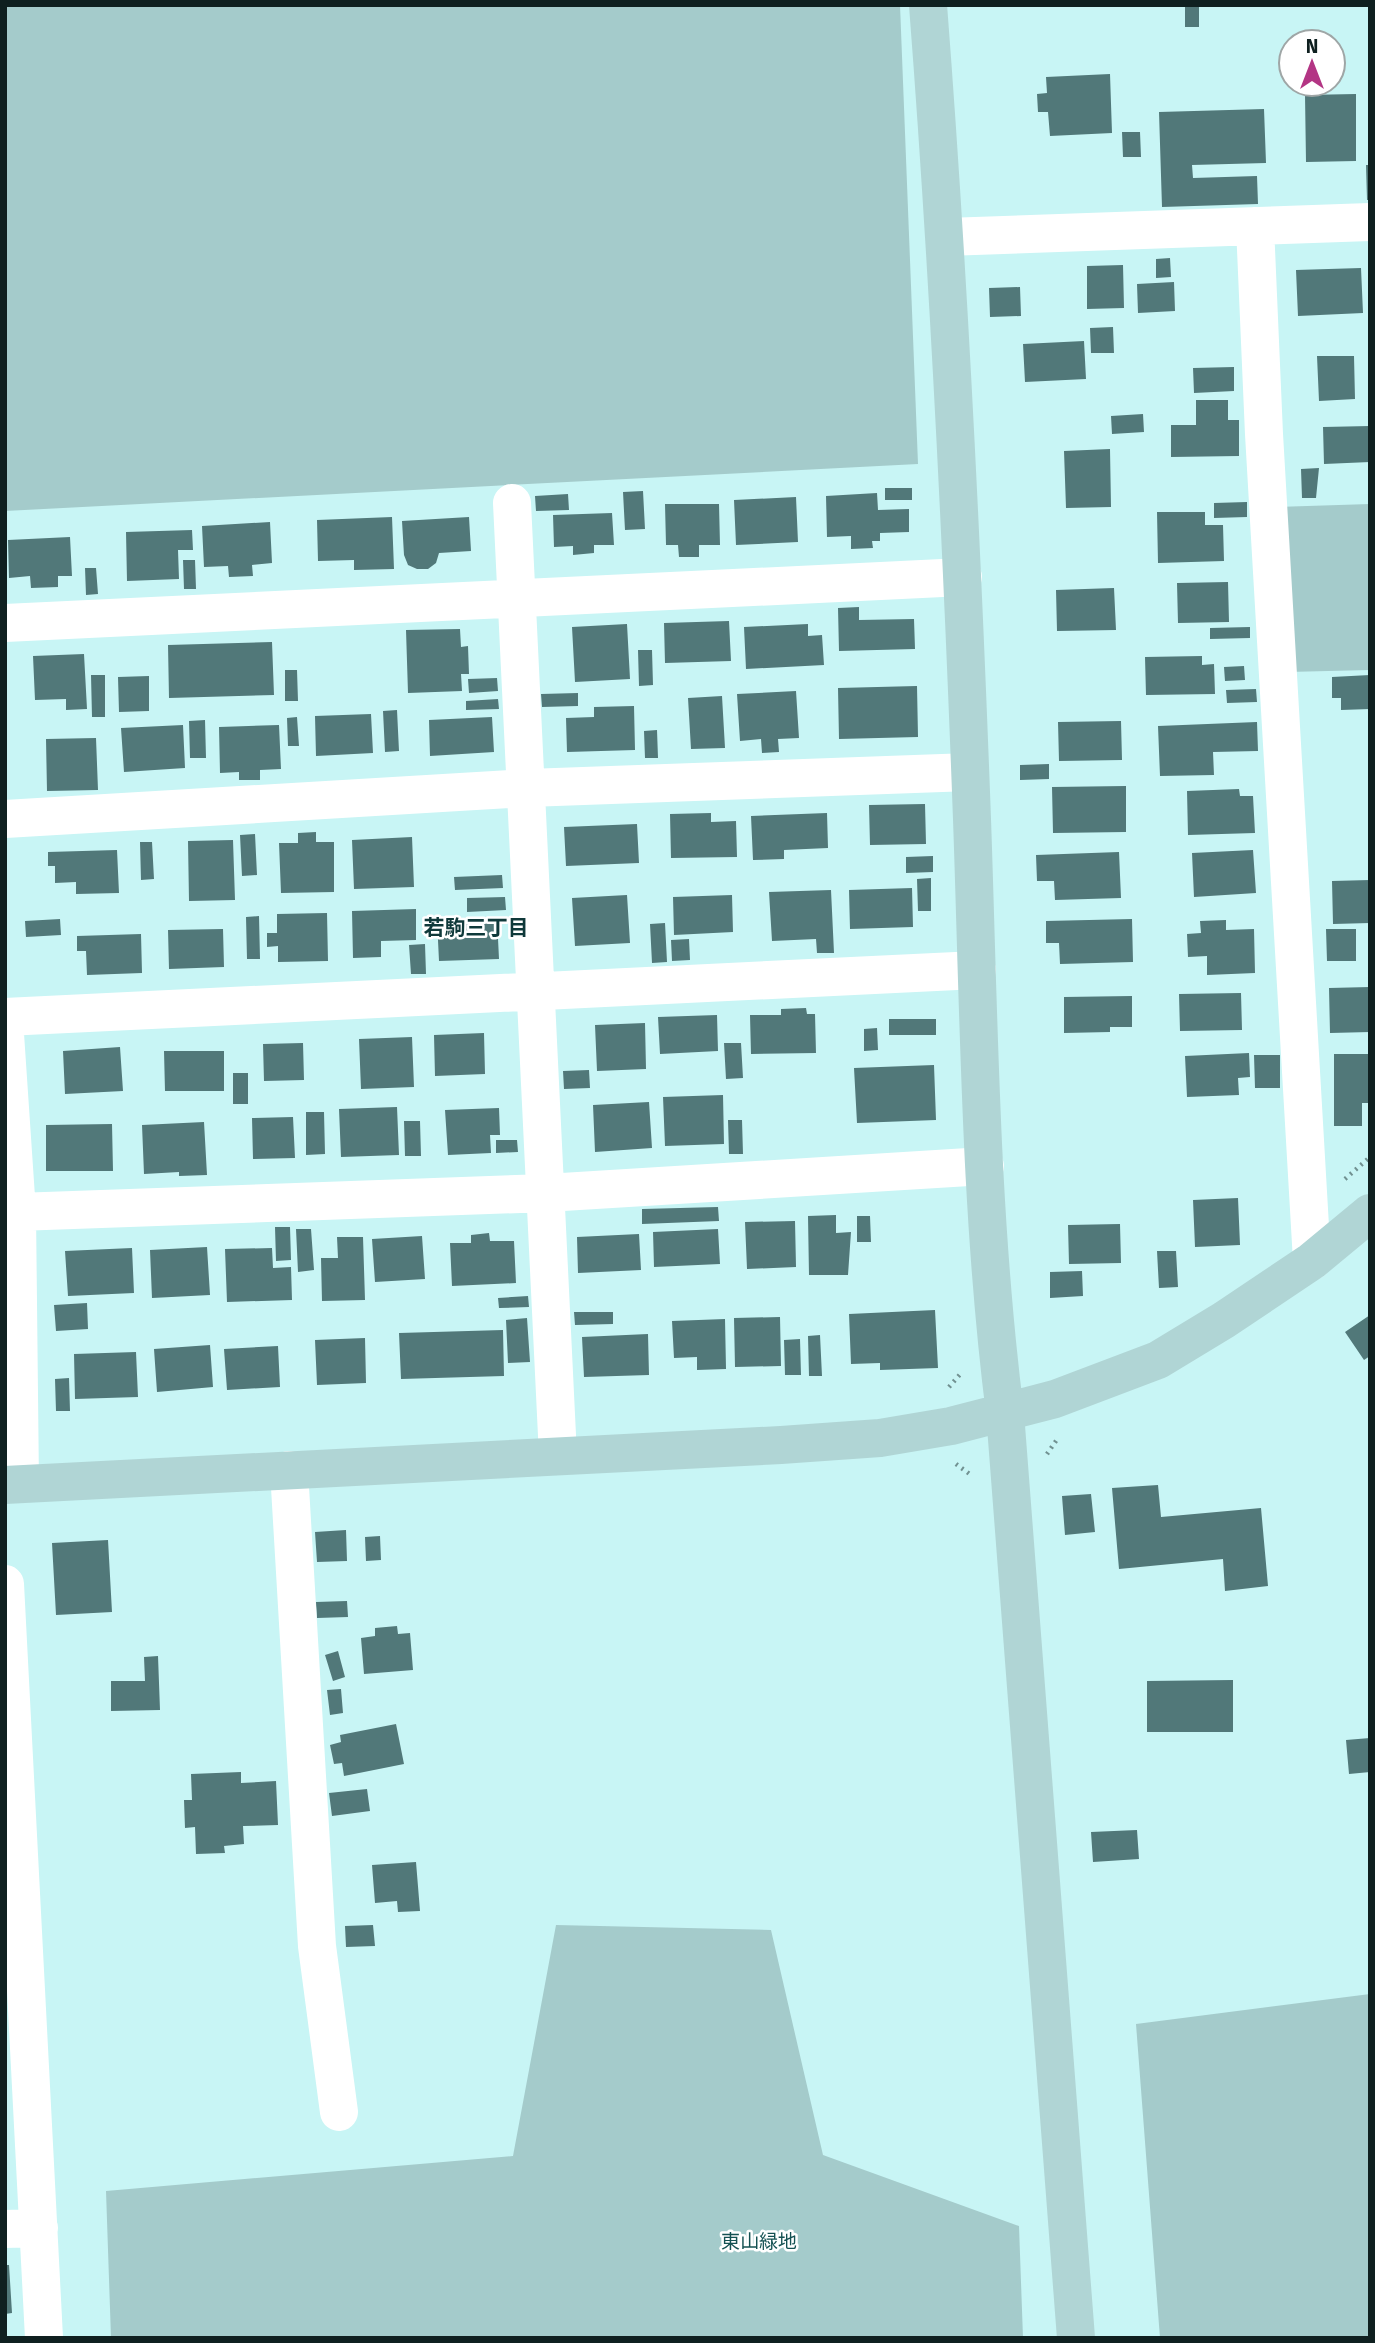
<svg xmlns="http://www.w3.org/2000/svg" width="1375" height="2343" font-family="'Fira Sans','Noto Sans JP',sans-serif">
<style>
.green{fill:#a4cbcb}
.building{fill:#517879}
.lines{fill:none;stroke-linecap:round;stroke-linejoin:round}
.path{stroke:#719191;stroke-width:4.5;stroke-dasharray:2 5;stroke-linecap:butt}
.street{stroke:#fff;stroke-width:38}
.secondary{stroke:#b0d5d5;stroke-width:38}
.labels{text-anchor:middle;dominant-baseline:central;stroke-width:5;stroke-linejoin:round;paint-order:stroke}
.park-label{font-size:19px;fill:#145152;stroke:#fff}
.neighbourhood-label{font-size:21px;font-weight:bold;fill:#0f393a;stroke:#fff}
</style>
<rect width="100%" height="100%" fill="#c8f5f5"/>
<!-- green -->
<path class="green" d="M5,5H900L918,464L5,511Z
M1370,504V670L1287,672L1276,507Z
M556,1925L771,1930L823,2155L1019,2226L1023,2338H111L106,2191L513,2156Z
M1370,1994V2338H1160L1136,2024Z"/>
<!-- building -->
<path class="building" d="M1185,7H1199V27H1185Z
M1110,74L1112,133L1050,136L1048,112H1038L1037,94L1047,93L1046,77Z
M1356,94V161L1306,162L1305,95Z
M1264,109L1266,163L1192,165L1193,178L1257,176L1258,204L1162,207L1159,112Z
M1122,132H1140L1141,157H1123Z
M1366,165H1370V200H1367Z
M1170,258L1171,277L1156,278V259Z
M1123,265L1124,308L1087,309V266Z
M1361,268L1363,313L1298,316L1296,270Z
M1174,282L1175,311L1138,313L1137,284Z
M1020,287L1021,316L990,317L989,288Z
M1113,327L1114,353H1091L1090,328Z
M1084,341L1086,379L1025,382L1023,344Z
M1317,356H1354L1355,399L1319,401Z
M1234,367V391L1194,393L1193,368Z
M1196,400H1228V420H1239V456L1171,457V425H1196Z
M1143,414L1144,432L1112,434L1111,416Z
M1370,426V462L1324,464L1323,427Z
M1110,449L1111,507L1066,508L1064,451Z
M1319,468L1316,498H1302L1301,469Z
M885,488H912V500H885Z
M643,491L645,529L625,530L623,492Z
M877,493L878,510L909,509V532L880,533V541H872L873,548L851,549V536L827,537L826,496Z
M568,494L569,510L536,511L535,496Z
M796,497L798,542L736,545L734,500Z
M1247,502V517L1214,518V503Z
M665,504H719L720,545H699V557H679L678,545H666Z
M1157,512H1205V525H1223L1224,561L1158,563Z
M612,513L614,545H594V553L573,555V546L554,547L553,515Z
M392,517L394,569L354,570V560L318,561L317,520Z
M469,517L471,551L439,553L436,563L428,569H417L408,565L404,555L402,521Z
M270,522L272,563L252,565L253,576L229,577L228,566L204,567L202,526Z
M192,530L193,550H178L179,579L127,581L126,532Z
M70,537L72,576H58V587L31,588L30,576L9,578L8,540Z
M183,560H195L196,589H184Z
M85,568H96L98,594L86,595Z
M1228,582L1229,622L1178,623L1177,583Z
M1114,588L1116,630L1057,631L1056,590Z
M859,607V620L914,619L915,649L839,651L838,608Z
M729,621L731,661L665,663L664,623Z
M627,624L630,679L575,682L572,627Z
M808,624V636L822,635L824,665L746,669L744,627Z
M1250,627V638L1210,639V628Z
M460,629L461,647L468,646L469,674H461L462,691L408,693L406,630Z
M272,642L274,695L169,698L168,645Z
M638,650H652L653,685L639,686Z
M84,654L87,709L66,710V699L35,700L33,656Z
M1202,656V665L1214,664L1215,694L1146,695L1145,657Z
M1244,666L1245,680L1225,681L1224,667Z
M285,670H297L298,701H285Z
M91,675H105V717H92Z
M1370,675V709L1341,710V698H1332V677Z
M149,676V711L119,712L118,677Z
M497,678L498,691L469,693L468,679Z
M917,686L918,737L839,739L838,688Z
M1256,689L1257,702L1227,703L1226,690Z
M796,691L799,738L778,739L779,752L762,753L761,739L740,741L737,694Z
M578,693V706L542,707L541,694Z
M722,696L725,748L691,749L688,698Z
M498,699L499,709L466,710V701Z
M634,706L635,750L567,752L566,718L594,717V707Z
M397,710L399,751L385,752L383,711Z
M371,714L373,753L316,756L315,716Z
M297,717L299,746H288L287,718Z
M492,717L494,752L430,756L429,720Z
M205,720L206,758H190L189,721Z
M1121,721L1122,760L1059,761L1058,722Z
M1257,722L1258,751L1213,752L1214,775L1160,776L1158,726Z
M183,725L185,768L124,772L121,728Z
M279,725L281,769L260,770V780H239V772L220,773L219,727Z
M657,730L658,758H645L644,731Z
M96,738L98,790L47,791L46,739Z
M1049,764V779L1020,780V765Z
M1126,786V832L1053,833L1052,787Z
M1239,789L1240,796H1253L1255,833L1188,835L1187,791Z
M925,804L926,844L870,845L869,805Z
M711,813V822L736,821L737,857L671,858L670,814Z
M827,813L828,848L784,850V859L753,860L751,816Z
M637,824L639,863L566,866L564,827Z
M316,832V842H334V892L281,893L279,843H298V833Z
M255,834L257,875L242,876L240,835Z
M412,837L414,887L354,889L352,840Z
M233,840L235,900L189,901L188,841Z
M140,842H152L154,879L141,880Z
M117,850L119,893L76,894V882L55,883V866H48V852Z
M1253,850L1256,893L1194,897L1192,853Z
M1119,852L1121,898L1055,900L1054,881H1037L1036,855Z
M933,856V872L906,873V857Z
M502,875L503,888L455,890L454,877Z
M931,878V911H918L917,879Z
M1370,880V923L1333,924L1332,881Z
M912,888L913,927L850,929L849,890Z
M831,890L834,953H817L816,939L772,941L769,892Z
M627,895L630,943L575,946L572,898Z
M732,895L733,932L674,935L673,897Z
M505,897L506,910L467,912V898Z
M416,909V940L381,941V957L353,958L352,911Z
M327,913L328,961L278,962V946L267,947V933H277V914Z
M259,916L260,959H247L246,917Z
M497,918L499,959L439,961L437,920Z
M60,919L61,935L26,937L25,921Z
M1132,919L1133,962L1060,964L1059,943H1046V921Z
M1226,920V930L1254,929L1255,973L1207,975V956L1188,957L1187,934L1201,933L1200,921Z
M665,923L667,962L652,963L650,924Z
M223,929L224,967L169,969L168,930Z
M1326,929H1356V961H1327Z
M141,934L142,973L87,975L86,951H77V936Z
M689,939L690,960L672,961L671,940Z
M425,944L426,974H411L409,945Z
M1370,987V1032L1330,1033L1329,988Z
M1241,993L1242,1030L1180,1031L1179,994Z
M1132,996V1027H1110V1032L1064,1033V997Z
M806,1008L807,1014H815L816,1053L751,1054L750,1015H781V1009Z
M717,1015L718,1051L660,1054L658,1017Z
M889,1019H936V1035H889Z
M645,1023L646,1069L597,1071L595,1025Z
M877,1028L878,1050L864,1051V1029Z
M484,1033L485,1074L435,1076L434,1035Z
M412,1037L414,1087L361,1089L359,1039Z
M303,1043L304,1080L264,1081L263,1044Z
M724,1043H741L743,1078L726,1079Z
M120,1047L123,1091L65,1094L63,1051Z
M164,1051H224V1091H165Z
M1249,1053L1250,1077L1238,1078L1239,1095L1187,1097L1185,1056Z
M1334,1054H1370V1103H1362V1126H1334Z
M1254,1055H1280V1088H1255Z
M934,1065L936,1120L857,1123L854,1068Z
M589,1070L590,1088L564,1089L563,1071Z
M233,1073H248V1104H233Z
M723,1095L724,1144L665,1146L663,1097Z
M649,1102L652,1148L595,1152L593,1105Z
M397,1107L399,1155L341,1157L339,1109Z
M499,1108L500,1135H490L491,1153L448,1155L445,1110Z
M306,1112H324L325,1154L306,1155Z
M293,1117L295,1158L253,1159L252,1118Z
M728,1120H742L743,1154H729Z
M404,1121H420L421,1156H405Z
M204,1122L207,1175L179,1176V1172L144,1174L142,1125Z
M112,1124L113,1171H46V1125Z
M496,1140H517L518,1152L496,1153Z
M1238,1198L1240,1245L1195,1247L1193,1200Z
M718,1207L719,1221L642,1224V1209Z
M836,1215V1233L851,1232L848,1275H809L808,1216Z
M857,1216H870L871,1242H857Z
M795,1221L796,1267L747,1269L745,1222Z
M1120,1224L1121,1263L1069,1264L1068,1225Z
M275,1227H290L291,1260L276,1261Z
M296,1229H311L314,1270L298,1272Z
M718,1229L720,1264L654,1267L653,1232Z
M489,1233L490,1241H514L516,1283L452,1286L450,1243H471V1235Z
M639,1234L641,1270L578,1273L577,1237Z
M422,1236L425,1279L375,1282L372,1239Z
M337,1237H363L365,1300L322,1301L321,1258H338Z
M207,1247L210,1295L152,1298L150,1250Z
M132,1248L134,1293L68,1296L65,1251Z
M272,1248L273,1268L291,1267L292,1300L227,1302L225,1249Z
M1157,1251H1176L1178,1287L1159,1288Z
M1082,1271L1083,1296L1050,1298V1272Z
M528,1296L529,1307L499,1308L498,1298Z
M87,1303L88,1329L56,1331L54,1305Z
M935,1310L938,1368L880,1370V1363L851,1364L849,1314Z
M574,1312H613V1324L575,1325Z
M1370,1315V1356L1364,1360L1345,1332Z
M780,1317L781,1366L735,1367L734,1318Z
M527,1318L530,1362L508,1363L506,1320Z
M725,1319L726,1369L697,1370V1357L674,1358L672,1321Z
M503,1330L504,1376L401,1379L399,1333Z
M648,1334L649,1375L584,1377L582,1337Z
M820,1335L822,1376H809L808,1336Z
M365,1338L366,1383L317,1385L315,1340Z
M800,1339L801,1375H785L784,1340Z
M210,1345L213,1387L157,1392L154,1349Z
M278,1346L280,1387L227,1390L224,1349Z
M136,1352L138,1397L75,1399L74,1354Z
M69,1378L70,1411H56L55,1379Z
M1158,1485L1161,1517L1261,1508L1268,1586L1225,1591L1223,1559L1119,1569L1112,1488Z
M1091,1494L1095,1532L1065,1535L1062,1496Z
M346,1530L347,1561L317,1562L315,1532Z
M380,1536L381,1560L366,1561L365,1537Z
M108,1540L112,1612L56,1615L52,1543Z
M347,1601L348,1617L317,1618L316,1602Z
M397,1626L398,1634L410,1633L413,1670L364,1674L361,1638L375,1636V1628Z
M338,1651L345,1677L333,1681L325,1655Z
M158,1656L160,1710L111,1711V1681H145L144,1657Z
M1233,1680V1732H1147V1681Z
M341,1689L343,1713L330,1715L327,1690Z
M396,1724L404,1764L344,1776L342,1763L334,1764L330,1745L341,1742L340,1735Z
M1370,1738V1772L1349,1774L1346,1740Z
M241,1772V1783L276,1781L278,1825L243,1826L244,1844L224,1846L225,1853L196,1854L195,1827L185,1828L184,1800H192L191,1774Z
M367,1789L370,1811L332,1816L329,1793Z
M1137,1830L1139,1859L1093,1862L1091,1832Z
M416,1862L420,1911L398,1912L397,1901L375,1903L372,1865Z
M373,1925L375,1946L346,1947L345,1926Z
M5,2265H9L12,2313L5,2314Z"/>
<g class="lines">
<!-- path -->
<path class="path" d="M1345,1179L1370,1157
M949,1387L962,1372
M1047,1454L1058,1438
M956,1464L971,1475"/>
<!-- street -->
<path class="street" d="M1255,226L1264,434L1312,1261
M946,237L1370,222
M512,503L558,1456
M5,623L963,577
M5,819L528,788L970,772
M5,1017L977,970
M5,1034L17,1212L20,1484
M17,1212L546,1193L985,1166
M289,1470L317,1946L339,2112
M5,1584L44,2338
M5,2229L39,2228"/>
<!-- secondary -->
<path class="secondary" d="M928,5C949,276 962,547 972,819C979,1017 980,1216 1005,1413L1076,2338
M5,1485L781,1445L880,1438L951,1426L1055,1399L1158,1360L1224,1320L1312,1261L1370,1213"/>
</g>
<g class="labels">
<!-- park labels -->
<g class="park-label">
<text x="759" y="2241">東山緑地</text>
</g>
<!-- neighbourhood labels -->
<g class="neighbourhood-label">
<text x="476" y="928">若駒三丁目</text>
</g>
</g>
<!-- border -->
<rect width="1375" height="2343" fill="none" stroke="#0f2020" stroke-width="14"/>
<!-- north arrow -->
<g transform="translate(1312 63)"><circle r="33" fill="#ffffff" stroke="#9fa6a6" stroke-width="2"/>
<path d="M0-5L12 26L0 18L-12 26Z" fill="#b33584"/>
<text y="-10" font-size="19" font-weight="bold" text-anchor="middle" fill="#0f2020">N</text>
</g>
</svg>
